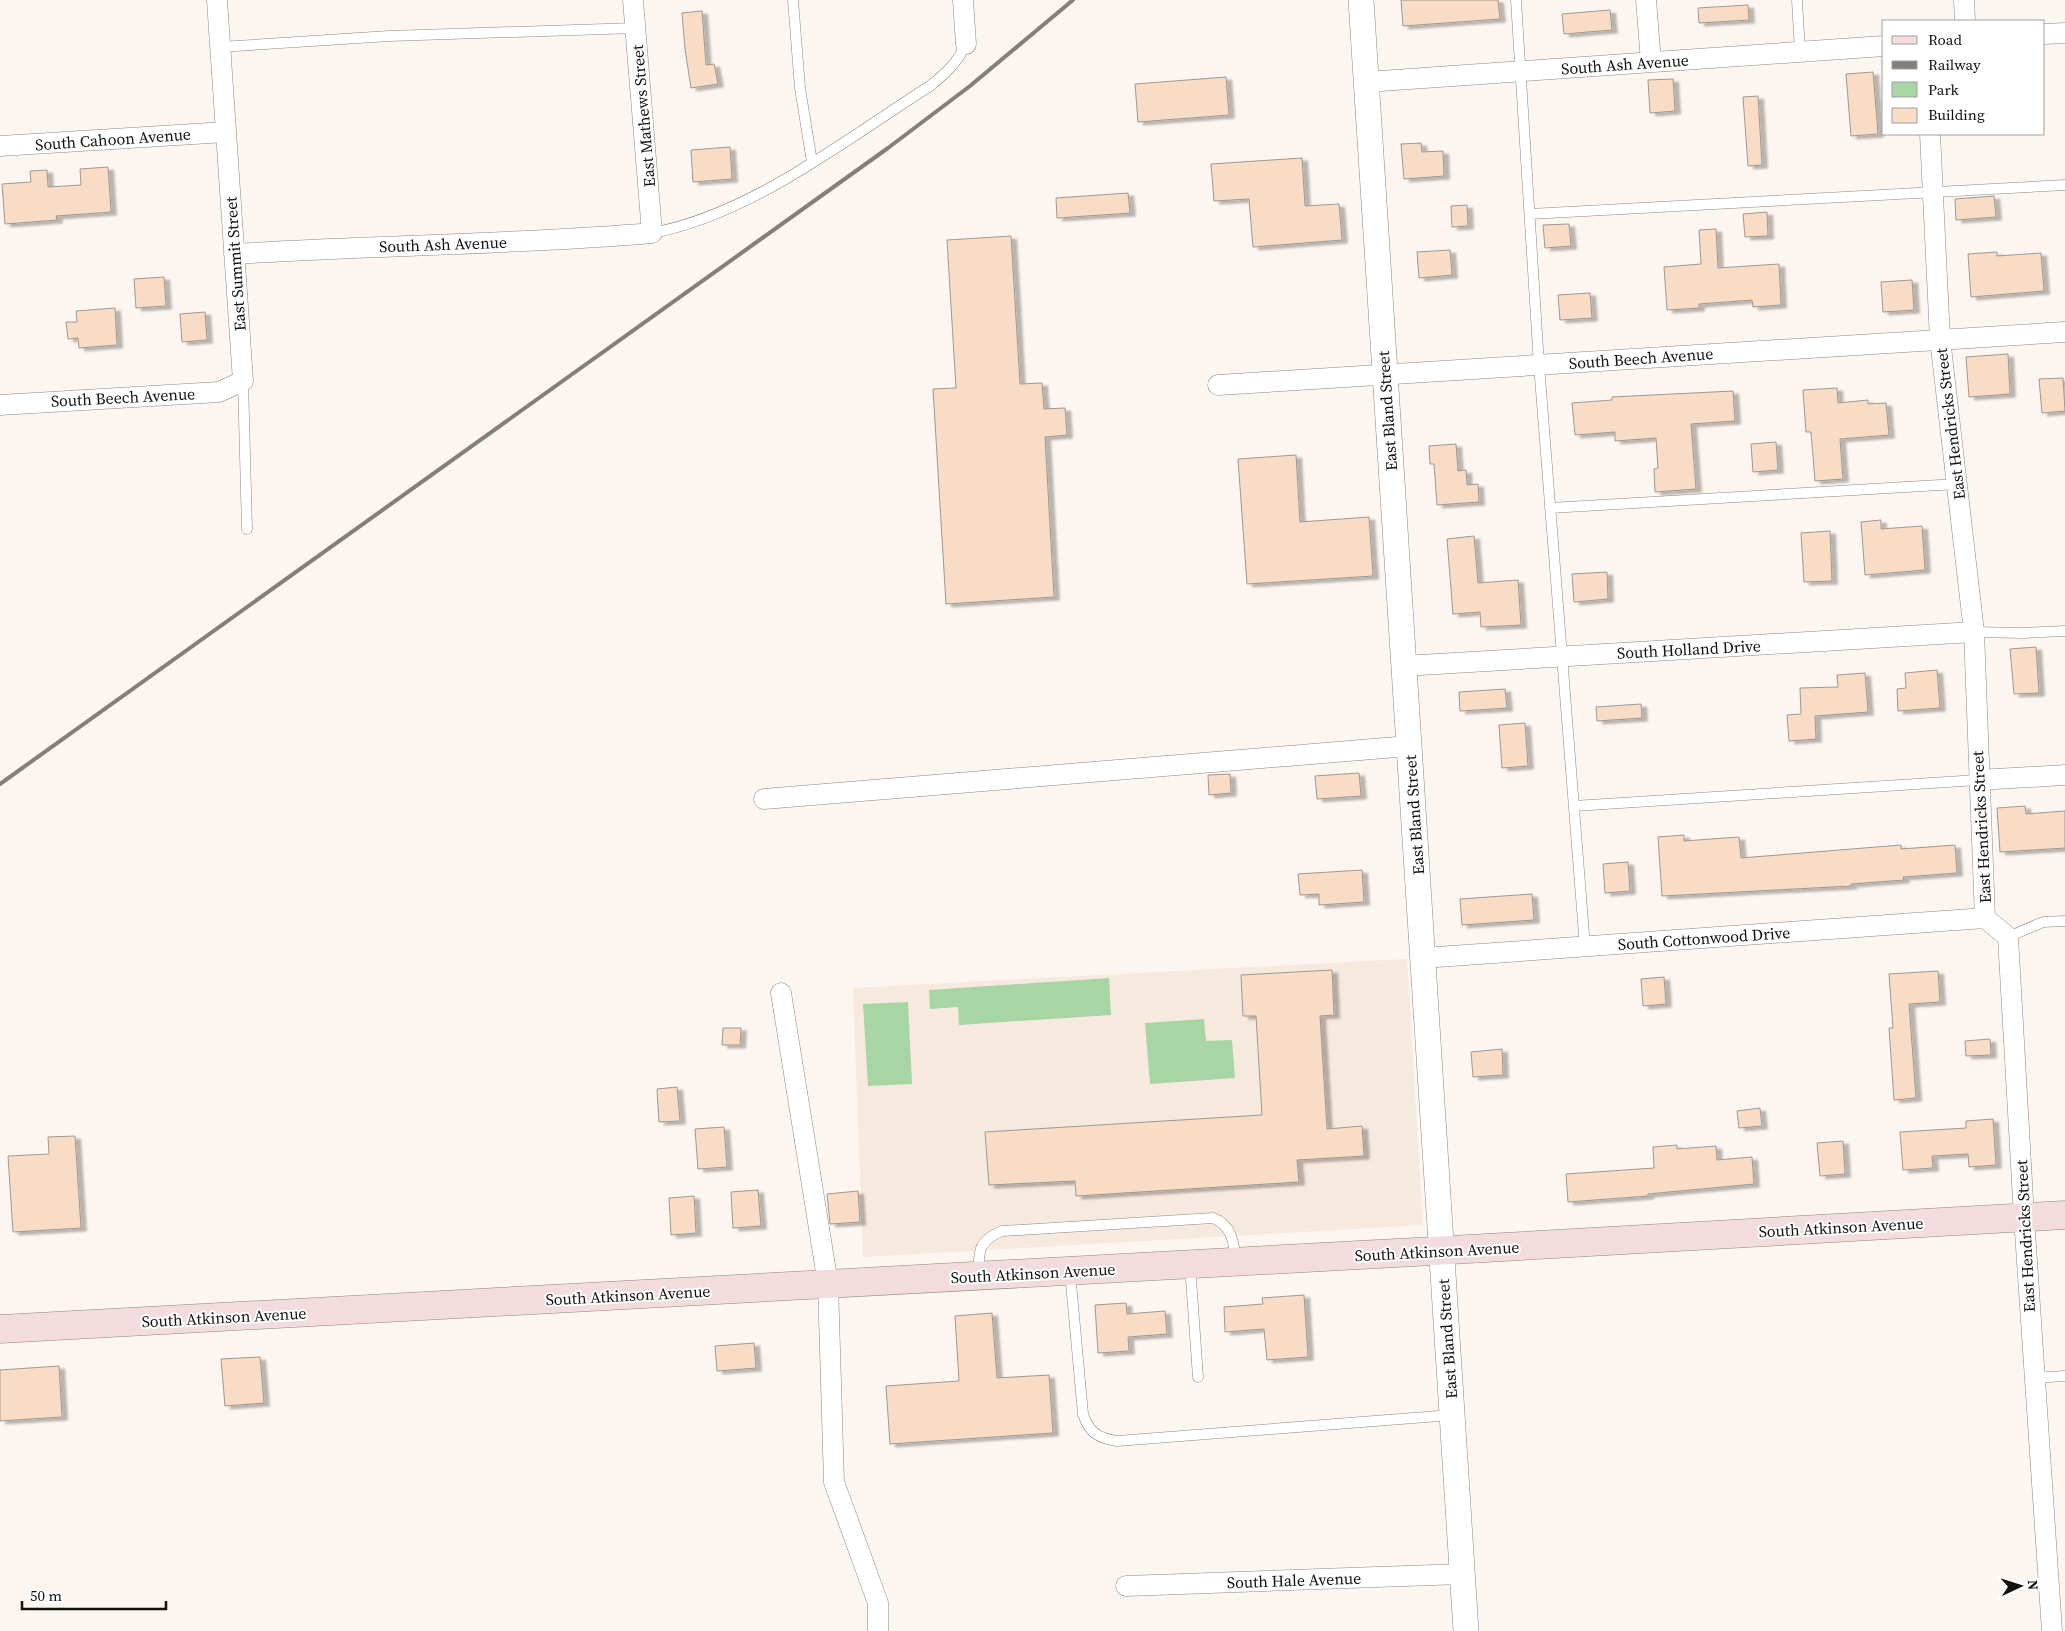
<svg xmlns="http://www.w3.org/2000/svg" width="2065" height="1631" font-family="'Source Serif 4',serif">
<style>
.built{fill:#f6e9de}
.green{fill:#a8d5a5}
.building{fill:#f9dcc5;stroke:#9f9892;filter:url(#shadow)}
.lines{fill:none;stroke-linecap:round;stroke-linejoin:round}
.service-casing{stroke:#8e8781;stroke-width:11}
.minor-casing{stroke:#8e8781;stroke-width:21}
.tertiary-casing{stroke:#8e8781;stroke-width:26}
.secondary-casing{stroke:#8e8781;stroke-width:29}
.service{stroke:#fff;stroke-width:10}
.minor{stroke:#fff;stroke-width:20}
.tertiary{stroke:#fff;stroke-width:25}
.secondary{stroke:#f2dcdd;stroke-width:28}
.rail{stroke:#847f7b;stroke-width:4}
.labels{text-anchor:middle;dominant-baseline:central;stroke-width:4;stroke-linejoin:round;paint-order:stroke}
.street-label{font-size:16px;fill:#13110f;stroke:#fff}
</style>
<defs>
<filter id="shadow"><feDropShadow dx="5.5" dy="3" stdDeviation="1" flood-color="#0004"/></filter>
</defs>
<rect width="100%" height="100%" fill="#fdf5ef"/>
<!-- built -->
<path class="built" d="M1407,959L1423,1225L863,1257L853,988Z"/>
<!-- green -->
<path class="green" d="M1109,978L1111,1015L959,1025L958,1007L930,1009L929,990Z
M908,1002L912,1084L868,1086L863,1004Z
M1204,1019L1206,1041L1232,1040L1235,1078L1150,1084L1145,1023Z"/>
<!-- building -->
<path class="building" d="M1401,0H1498L1500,19L1403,26Z
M1748,5L1749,20L1699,23L1698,8Z
M1610,10L1612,30L1564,34L1562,14Z
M702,11L706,65L714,64L718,84L691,88L685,49L682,13Z
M1873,72L1878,134L1851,136L1846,74Z
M1226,77L1229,115L1138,122L1135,84Z
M1673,79L1675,111L1650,113L1648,80Z
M1758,96L1762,165L1748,166L1743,97Z
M1421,143L1422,152L1443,151L1444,176L1404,179L1401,144Z
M730,147L732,179L693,182L691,150Z
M1302,158L1305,206L1339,204L1342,240L1253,247L1249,199L1214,201L1211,164Z
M108,167L111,212L56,216L57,220L5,224L2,184L31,182L30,171L47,170L48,187L81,185L80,169Z
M1128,193L1130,213L1057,218L1056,198Z
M1994,196L1996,217L1956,220L1955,199Z
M1467,205L1468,226L1452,227L1451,206Z
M1767,212L1768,236L1745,237L1743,214Z
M1569,224L1571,246L1545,248L1543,225Z
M1716,229L1718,268L1779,264L1781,305L1753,307L1752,300L1699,304V308L1667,310L1664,267L1701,264L1699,230Z
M1011,236L1020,384L1042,383L1044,409L1065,408L1067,435L1045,437L1054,597L946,604L933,389L956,388L947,240Z
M1450,250L1452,275L1419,278L1417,252Z
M1997,252V256L2041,253L2044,291L1971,297L1968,254Z
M164,277L166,306L136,308L134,279Z
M1912,280L1914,310L1883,312L1881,282Z
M1590,293L1592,318L1560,320L1558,295Z
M115,308L117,345L79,348L78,338L68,339L66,322H77L76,311Z
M205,312L207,340L182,342L180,314Z
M2008,354L2010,394L1969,397L1966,357Z
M2063,378L2065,411L2042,413L2039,379Z
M1837,388L1838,403L1868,400V404L1886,403L1889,435L1840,439L1843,479L1815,481L1811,432H1806L1803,390Z
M1733,391L1735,421L1691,424L1696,489L1655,492L1654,469L1658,468L1656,438L1615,441V432L1575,435L1572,403L1612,400V397Z
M1776,442L1778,470L1753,472L1751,444Z
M1456,444L1458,471L1466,470L1467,485L1478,484L1479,502L1437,505L1434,464H1430L1429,446Z
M1296,455L1300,522L1369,517L1373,576L1247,584L1238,459Z
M1881,520V529L1922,526L1925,570L1865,575L1861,522Z
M1830,531L1832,581L1804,582L1801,533Z
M1474,536L1478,583L1518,580L1521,625L1481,627L1480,612L1453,614L1447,539Z
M1607,572L1608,599L1574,602L1572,574Z
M2036,647L2039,693L2014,694L2010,649Z
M1937,670L1940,708L1898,711L1897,689L1906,688L1905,673Z
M1865,673L1868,712L1815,716L1816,739L1789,741L1787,715L1801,714L1800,688L1838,687L1837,675Z
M1505,689L1507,708L1460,711L1459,692Z
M1641,704L1642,718L1597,721L1596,707Z
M1525,723L1528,766L1502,768L1499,725Z
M1359,773L1361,796L1317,799L1315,776Z
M1230,774L1231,793L1209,795L1208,775Z
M2025,806L2026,814L2065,811V848L2000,852L1997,808Z
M1684,835V841L1739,837L1741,858L1901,845V849L1955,845L1957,873L1903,877L1904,880L1851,884V886L1662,896L1658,837Z
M1628,862L1630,891L1605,893L1603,864Z
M1362,870L1364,902L1319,905V894L1300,895L1298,874Z
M1532,894L1534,920L1462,925L1460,899Z
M1332,970L1334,1015L1320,1016L1327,1129L1362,1126L1364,1156L1297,1160L1299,1182L1076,1196L1075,1181L989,1185L985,1132L1262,1115L1256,1016H1243L1241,975Z
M1938,971L1940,1002L1909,1004L1916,1098L1894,1100L1889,1028H1893L1889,974Z
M1664,977L1666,1004L1643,1006L1641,979Z
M723,1028H741L740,1045H722Z
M1990,1039L1991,1055L1966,1056L1965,1041Z
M1502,1049L1503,1075L1473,1077L1471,1052Z
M677,1087L680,1121L659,1122L657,1089Z
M1760,1108L1762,1126L1739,1128L1737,1111Z
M1993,1119L1996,1165L1969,1167L1968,1154L1932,1156L1933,1168L1903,1170L1900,1132L1966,1128V1121Z
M724,1127L727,1167L698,1169L695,1129Z
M75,1136L81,1228L13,1232L8,1156L49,1154L48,1137Z
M1843,1141L1845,1174L1820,1176L1817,1143Z
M1677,1145V1149L1716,1146L1717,1160L1752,1157L1754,1184L1648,1194V1196L1568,1202L1566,1174L1654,1168L1653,1147Z
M758,1190L761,1226L733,1228L731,1192Z
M858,1191L860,1222L830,1224L827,1194Z
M694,1196L696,1233L671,1235L669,1198Z
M1304,1295L1308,1357L1267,1360L1264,1329L1225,1332L1224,1307L1263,1304L1262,1298Z
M1126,1303L1127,1314L1165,1311L1167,1334L1128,1337L1129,1351L1098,1353L1095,1305Z
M992,1313L997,1378L1049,1375L1053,1433L890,1444L886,1386L959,1381L955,1316Z
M754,1343L756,1368L717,1371L715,1346Z
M260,1357L264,1403L225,1406L221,1359Z
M59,1366L62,1417L0,1421V1370Z"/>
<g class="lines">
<defs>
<path id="service" d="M793,0L800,88L812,162
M1516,0L1539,365L1585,947
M1797,0L1800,52
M220,47L389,36L635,28
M1530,214L2065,185
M652,233C752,214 845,140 930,86C945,74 958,62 966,44
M243,381L247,529
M1550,508L1957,484
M1974,632L2022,633L2065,631
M1574,806L1978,780
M2008,937L2043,922L2065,921
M1190,1265L1198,1377
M1070,1272L1083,1414C1089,1432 1097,1438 1117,1441L1452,1415
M979,1274C978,1251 979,1240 1002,1231L1213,1218C1232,1225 1234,1243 1236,1261
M2034,1378L2065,1376"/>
<path id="minor" d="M963,0L966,44
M1646,0L1651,62
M1964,0L1965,21
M2044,34L2065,33
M1366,82L1884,46
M1930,134L1940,339L1974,632L1985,918L2008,937L2024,1217L2052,1631
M0,146L226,132
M234,254C373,245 513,245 652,233L633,0
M1218,385L2065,332
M0,405L219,392L243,381L217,0
M1403,666L1974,632
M1978,780L2065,775
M764,799L1409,746
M1423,958L1985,918
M781,993L828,1284L834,1482L878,1603V1631
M1126,1586L1462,1574"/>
<path id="tertiary" d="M1361,0L1466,1631"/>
<path id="secondary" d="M0,1329L1415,1252L2065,1215"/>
</defs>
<!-- service casing -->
<use href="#service" class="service-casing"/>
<!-- minor casing -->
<use href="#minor" class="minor-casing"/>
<!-- tertiary casing -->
<use href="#tertiary" class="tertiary-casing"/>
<!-- secondary casing -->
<use href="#secondary" class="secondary-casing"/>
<!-- service -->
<use href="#service" class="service"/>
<!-- minor -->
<use href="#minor" class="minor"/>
<!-- tertiary -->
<use href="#tertiary" class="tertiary"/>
<!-- secondary -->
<use href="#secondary" class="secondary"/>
<!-- rail -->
<path class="rail" d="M0,784L888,148L970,86L1073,0"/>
</g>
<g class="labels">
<!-- street labels -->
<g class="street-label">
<text transform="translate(1625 64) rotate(-4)">South Ash Avenue</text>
<text transform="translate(643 116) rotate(-95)">East Mathews Street</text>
<text transform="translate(113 139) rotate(-4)">South Cahoon Avenue</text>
<text transform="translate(443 244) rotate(-2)">South Ash Avenue</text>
<text transform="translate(235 264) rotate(-94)">East Summit Street</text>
<text transform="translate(1641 358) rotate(-4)">South Beech Avenue</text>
<text transform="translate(123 397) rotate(-3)">South Beech Avenue</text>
<text transform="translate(1387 411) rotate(-94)">East Bland Street</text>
<text transform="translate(1950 424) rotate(-97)">East Hendricks Street</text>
<text transform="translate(1689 649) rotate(-3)">South Holland Drive</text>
<text transform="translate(1414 815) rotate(-94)">East Bland Street</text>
<text transform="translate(1981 827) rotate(-93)">East Hendricks Street</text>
<text transform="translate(1704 938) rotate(-4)">South Cottonwood Drive</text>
<text transform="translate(1841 1227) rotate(-3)">South Atkinson Avenue</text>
<text transform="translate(2025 1236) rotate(-93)">East Hendricks Street</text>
<text transform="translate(1437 1251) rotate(-3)">South Atkinson Avenue</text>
<text transform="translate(1033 1273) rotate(-3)">South Atkinson Avenue</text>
<text transform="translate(628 1295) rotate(-3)">South Atkinson Avenue</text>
<text transform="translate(224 1317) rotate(-3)">South Atkinson Avenue</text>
<text transform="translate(1447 1339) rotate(-94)">East Bland Street</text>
<text transform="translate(1294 1580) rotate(-2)">South Hale Avenue</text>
</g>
</g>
<!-- legend -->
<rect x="1882" y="20" width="162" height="115" fill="#ffffff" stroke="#a1a09f"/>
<rect x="1892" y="36" width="25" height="8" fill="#f2dcdd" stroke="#a1a09f"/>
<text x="1928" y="45" font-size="15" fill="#13110f">Road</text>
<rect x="1892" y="61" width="25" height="8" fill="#847f7b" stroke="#a1a09f"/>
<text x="1928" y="70" font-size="15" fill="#13110f">Railway</text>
<rect x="1892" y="82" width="25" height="15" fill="#a8d5a5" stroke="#a1a09f"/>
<text x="1928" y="95" font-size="15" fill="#13110f">Park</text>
<rect x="1892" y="108" width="25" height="15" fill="#f9dcc5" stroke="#a1a09f"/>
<text x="1928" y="120" font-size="15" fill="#13110f">Building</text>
<!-- north arrow -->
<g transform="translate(2020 1586) rotate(86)" stroke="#ffffff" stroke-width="4" paint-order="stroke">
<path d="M0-4L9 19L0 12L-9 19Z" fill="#13110f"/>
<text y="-8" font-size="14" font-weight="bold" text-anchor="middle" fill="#13110f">N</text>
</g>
<!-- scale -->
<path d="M22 1601v8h144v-8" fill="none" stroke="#13110f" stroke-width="2.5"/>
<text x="30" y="1601" font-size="15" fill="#13110f" stroke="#ffffff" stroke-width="4" paint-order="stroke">50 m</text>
</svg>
